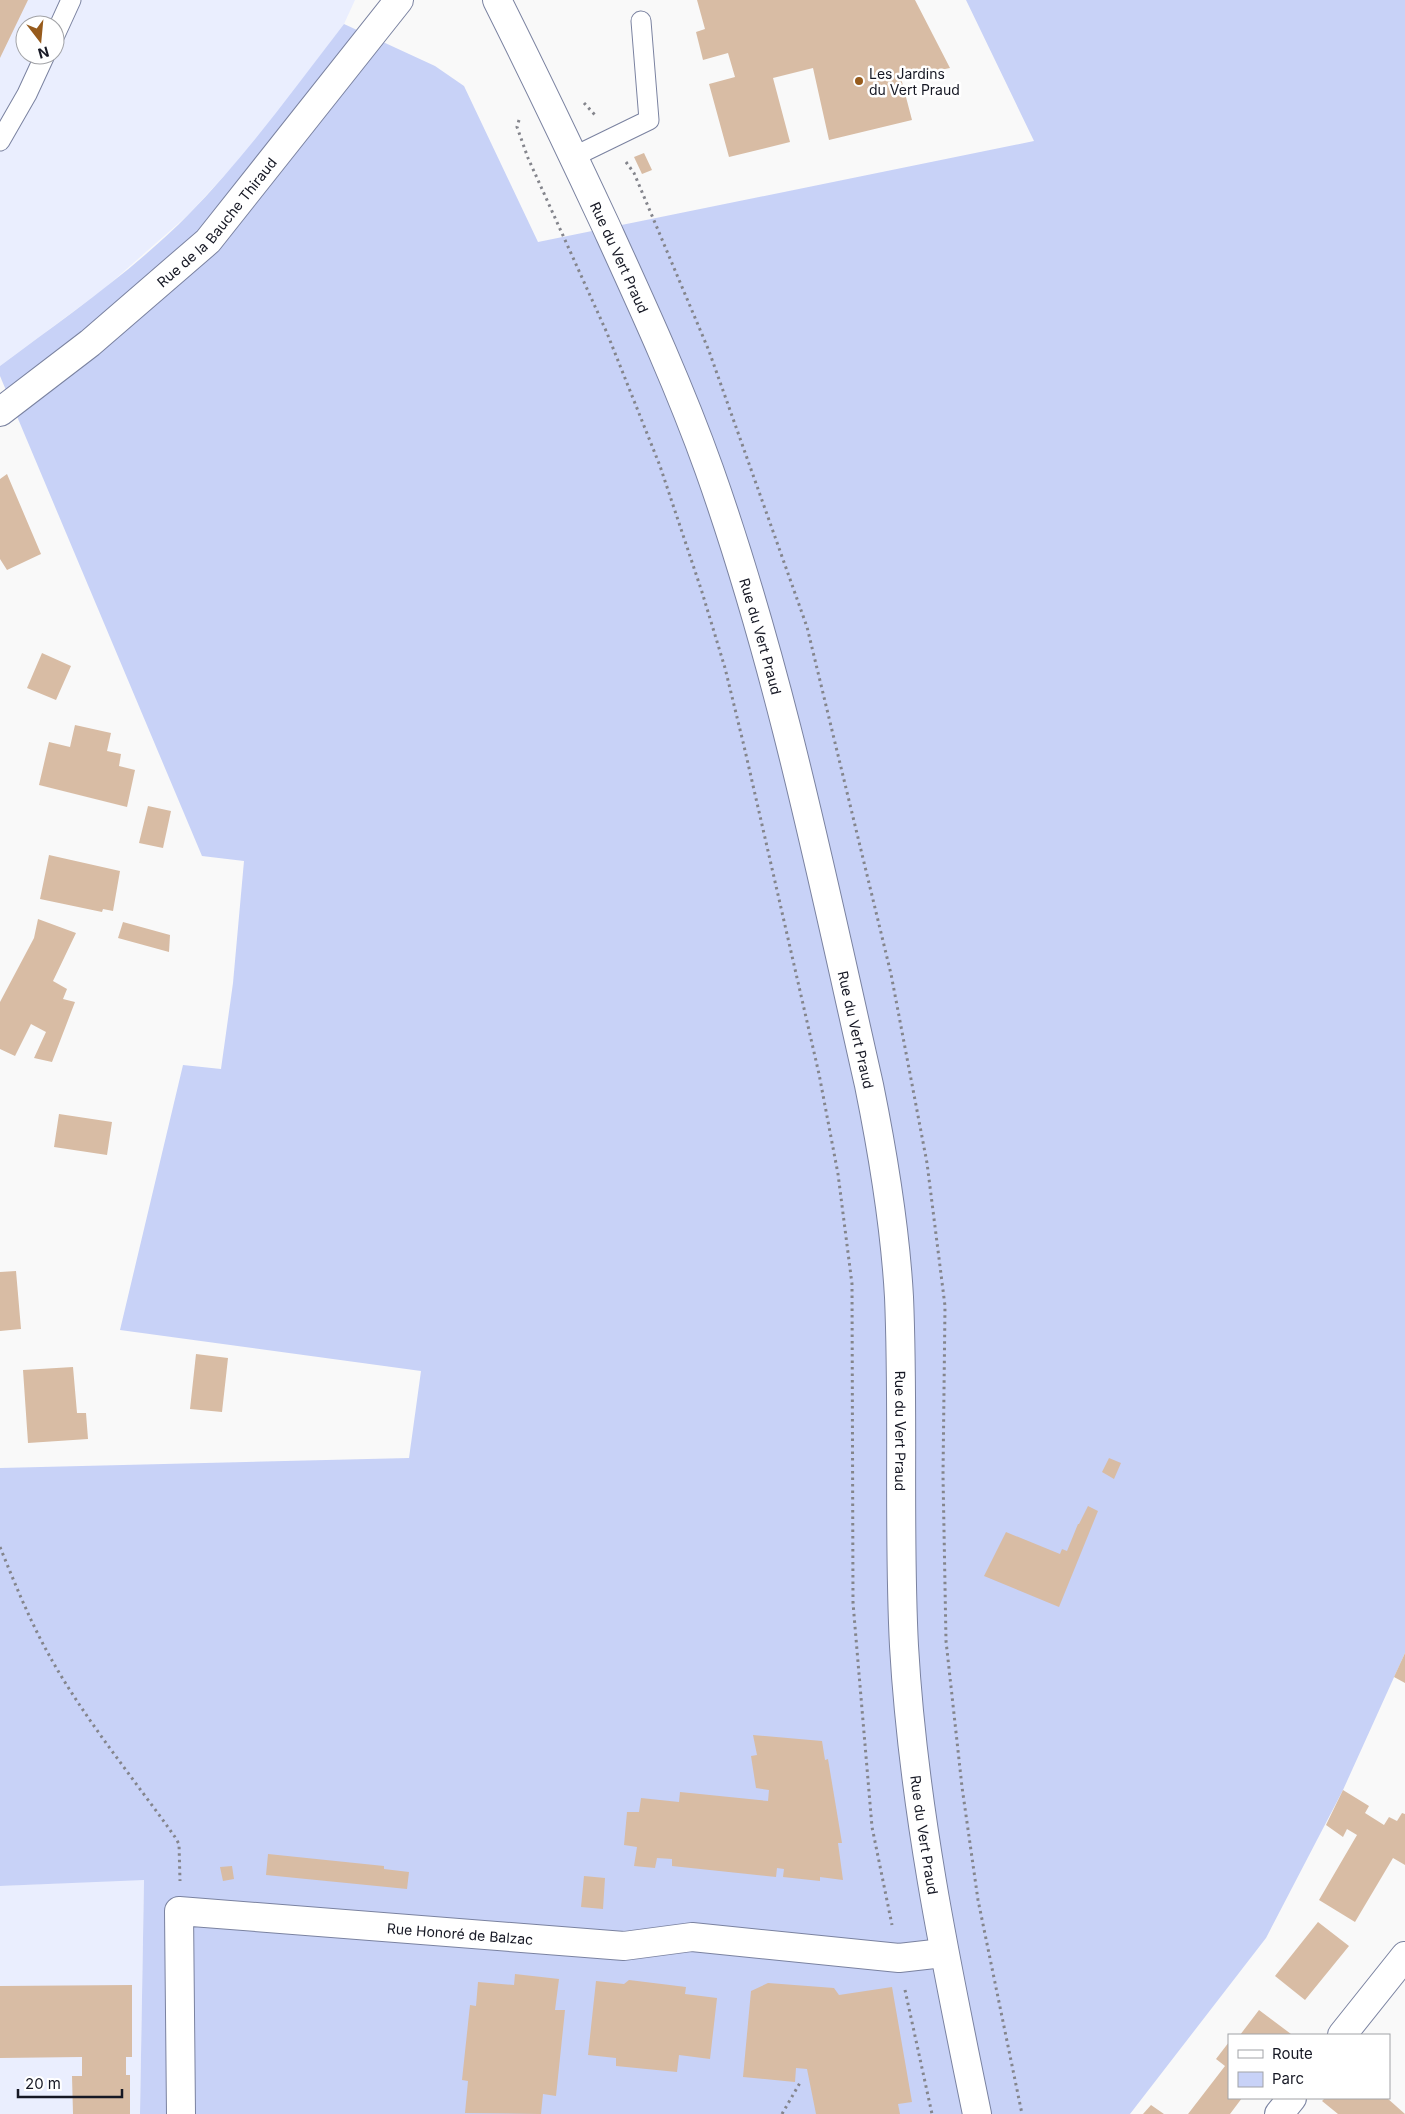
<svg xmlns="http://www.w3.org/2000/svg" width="1405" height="2114" font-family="Inter,sans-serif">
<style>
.built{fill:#eaeefe;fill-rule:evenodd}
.green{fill:#c8d2f7}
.building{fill:#d8bca4}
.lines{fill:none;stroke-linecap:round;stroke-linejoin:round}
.lane-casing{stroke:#7a82a0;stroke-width:21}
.street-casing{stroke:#7a82a0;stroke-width:30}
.path{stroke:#84858c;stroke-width:3;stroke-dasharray:2.5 4;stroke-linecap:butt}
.lane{stroke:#fff;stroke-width:19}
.street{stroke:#fff;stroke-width:28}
.poi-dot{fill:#975b1c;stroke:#fff;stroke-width:2}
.labels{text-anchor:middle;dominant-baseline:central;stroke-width:5;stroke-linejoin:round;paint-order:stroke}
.poi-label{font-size:14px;fill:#161824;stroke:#fff;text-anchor:start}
.street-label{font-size:14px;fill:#161824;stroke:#fff}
</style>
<rect width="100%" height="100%" fill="#f9f9f9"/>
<!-- built -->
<path class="built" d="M0,0H355L344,24L256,141L188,215L105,288L0,366ZM25,25H55V55H25Z
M144,1879L140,2114H0V1886Z"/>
<!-- green -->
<path class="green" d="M966,0H1405V1653L1343,1790L1266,1938L1130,2114H140L144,1880L0,1886V1468L409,1458L421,1371L120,1330L183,1065L221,1069L233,983L244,861L202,856L0,376V366C64,318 132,272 189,214C246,156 294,89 344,24L435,66L464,86L538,242L1034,141Z"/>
<!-- building -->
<path class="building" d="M0,0H28L0,58Z
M697,0H915L950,68L901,78L912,120L829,140L813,68L773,78L790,142L729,157L709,84L735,77L728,53L703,60L696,32L705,29Z
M644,153L652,170L642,174L634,157Z
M7,474L41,554L7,570L0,559V479Z
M42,653L71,666L56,700L27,688Z
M75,725L111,733L107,751L121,754L119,766L135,770L127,807L39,785L49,742L70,747Z
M148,806L171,811L163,848L139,843Z
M49,855L120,871L113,911L103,909L102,912L40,899Z
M38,919L76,933L53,981L67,989L63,999L75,1002L52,1062L34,1058L46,1032L31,1024L15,1056L0,1049V1002L34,938Z
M123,922L170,935L169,952L118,938Z
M59,1114L112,1122L107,1155L54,1147Z
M16,1271L21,1329L0,1331V1272Z
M196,1354L228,1358L222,1412L190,1409Z
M73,1367L77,1413H86L88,1439L28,1443L23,1370Z
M1109,1458L1121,1463L1114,1479L1102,1472Z
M1088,1506L1098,1511L1059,1607L984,1576L1006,1532L1060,1554L1062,1549L1067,1551L1078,1524H1079Z
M1405,1653V1683L1394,1677Z
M753,1735L822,1741L825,1760L828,1759L842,1843H838L843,1880L820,1877V1881L783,1877L784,1869L777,1868L776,1877L672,1866V1859L657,1858L655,1868L634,1866L637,1847L624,1845L627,1812H639L641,1798L679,1802L680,1792L768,1801L769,1790L756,1788L751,1756L757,1755Z
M1343,1790L1369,1806L1365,1813L1384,1825L1389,1817L1397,1821L1402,1813L1405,1814V1865L1393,1858L1355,1922L1319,1900L1357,1835L1347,1829L1343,1837L1326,1825Z
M268,1854L384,1866V1869L409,1872L407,1889L266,1875Z
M232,1866L234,1879L223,1881L220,1867Z
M584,1876L605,1878L603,1909L581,1907Z
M1318,1922L1349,1946L1305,2000L1275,1976Z
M515,1974L559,1979L555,2010H565L556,2096L543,2094L541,2114L465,2113L468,2081L462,2080L470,2005L476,2006L478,1982L514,1985Z
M629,1980L686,1987L685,1994L717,1998L710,2059L679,2055L677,2072L616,2066V2058L588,2055L596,1981L624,1984Z
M768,1983L834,1988L839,1995L892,1987L912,2102L898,2104L900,2114H816L807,2069L796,2068L795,2082L743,2077L751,1991Z
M132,1985V2057H126V2075H130V2114H73L72,2076H82V2057L0,2058V1986Z
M1259,2010L1291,2034L1290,2035H1240Z
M1229,2042V2098H1242L1230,2114H1188L1225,2066L1216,2059Z
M1325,2098H1387L1405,2114H1338L1322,2101Z
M1151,2105L1164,2114H1143Z"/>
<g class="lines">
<defs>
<path id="lane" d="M55,35L71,0
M0,141L27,94L45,55
M573,157L649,120L641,21"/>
<g id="street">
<path id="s1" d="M497,0C534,74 570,149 605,224C642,305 679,385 709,469C780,669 822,878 869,1085C883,1154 895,1226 899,1297C904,1413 898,1530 904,1646C913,1804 945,1959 977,2114"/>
<path id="s2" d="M0,412L90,343L208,241L399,0"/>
<path d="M1342,2035L1405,1956"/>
<path id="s3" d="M181,2114L179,1911L624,1946L692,1937L899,1958L943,1953"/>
<path d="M1279,2114L1292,2098"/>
</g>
</defs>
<!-- lane casing -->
<use href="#lane" class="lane-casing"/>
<!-- street casing -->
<use href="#street" class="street-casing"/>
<!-- path -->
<path class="path" d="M584,103L595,115
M519,120L517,127L528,158L607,333L660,466L702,592L725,668L744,746L819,1074L838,1174L852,1284L853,1603L872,1827L892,1925
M626,162L634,173L709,351L807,627L891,974L927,1163L945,1306L943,1475L946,1641L962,1787L978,1900L1022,2114
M0,1547C15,1584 30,1621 49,1655C83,1717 134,1779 175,1837L179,1844L180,1881
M905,1990L932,2114
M782,2114L801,2081"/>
<!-- lane -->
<use href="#lane" class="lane"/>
<!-- street -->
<use href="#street" class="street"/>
</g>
<!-- markers -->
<circle class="poi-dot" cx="859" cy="81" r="5"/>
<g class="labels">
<!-- poi labels -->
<g class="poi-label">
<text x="869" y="73">Les Jardins<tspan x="869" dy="16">du Vert Praud</tspan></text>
</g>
<!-- street labels -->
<g class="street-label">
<text stroke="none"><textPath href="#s2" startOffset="289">Rue de la Bauche Thiraud</textPath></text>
<text stroke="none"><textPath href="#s1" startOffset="285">Rue du Vert Praud</textPath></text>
<text stroke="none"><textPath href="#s1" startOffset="690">Rue du Vert Praud</textPath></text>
<text stroke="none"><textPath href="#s1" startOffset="1095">Rue du Vert Praud</textPath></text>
<text stroke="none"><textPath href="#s1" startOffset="1500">Rue du Vert Praud</textPath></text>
<text stroke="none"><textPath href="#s1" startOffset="1905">Rue du Vert Praud</textPath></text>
<text stroke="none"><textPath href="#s3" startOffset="485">Rue Honoré de Balzac</textPath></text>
</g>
</g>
<!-- legend -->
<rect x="1228" y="2034" width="162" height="65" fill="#ffffff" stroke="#a2a3a7"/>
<rect x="1238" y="2050" width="25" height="8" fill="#ffffff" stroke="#a2a3a7"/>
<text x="1272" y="2059" font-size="15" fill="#161824">Route</text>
<rect x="1238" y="2072" width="25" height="15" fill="#c8d2f7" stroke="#a2a3a7"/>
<text x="1272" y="2084" font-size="15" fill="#161824">Parc</text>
<!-- north arrow -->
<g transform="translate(40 40) rotate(164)"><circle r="24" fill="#ffffff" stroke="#a2a3a7"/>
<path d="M0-4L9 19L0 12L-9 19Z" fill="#975b1c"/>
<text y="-8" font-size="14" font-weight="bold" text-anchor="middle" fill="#161824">N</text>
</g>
<!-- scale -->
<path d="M18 2089v8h104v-8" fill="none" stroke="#161824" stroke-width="2.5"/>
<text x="25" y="2089" font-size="15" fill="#161824" stroke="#ffffff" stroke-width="4" paint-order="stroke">20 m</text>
</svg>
